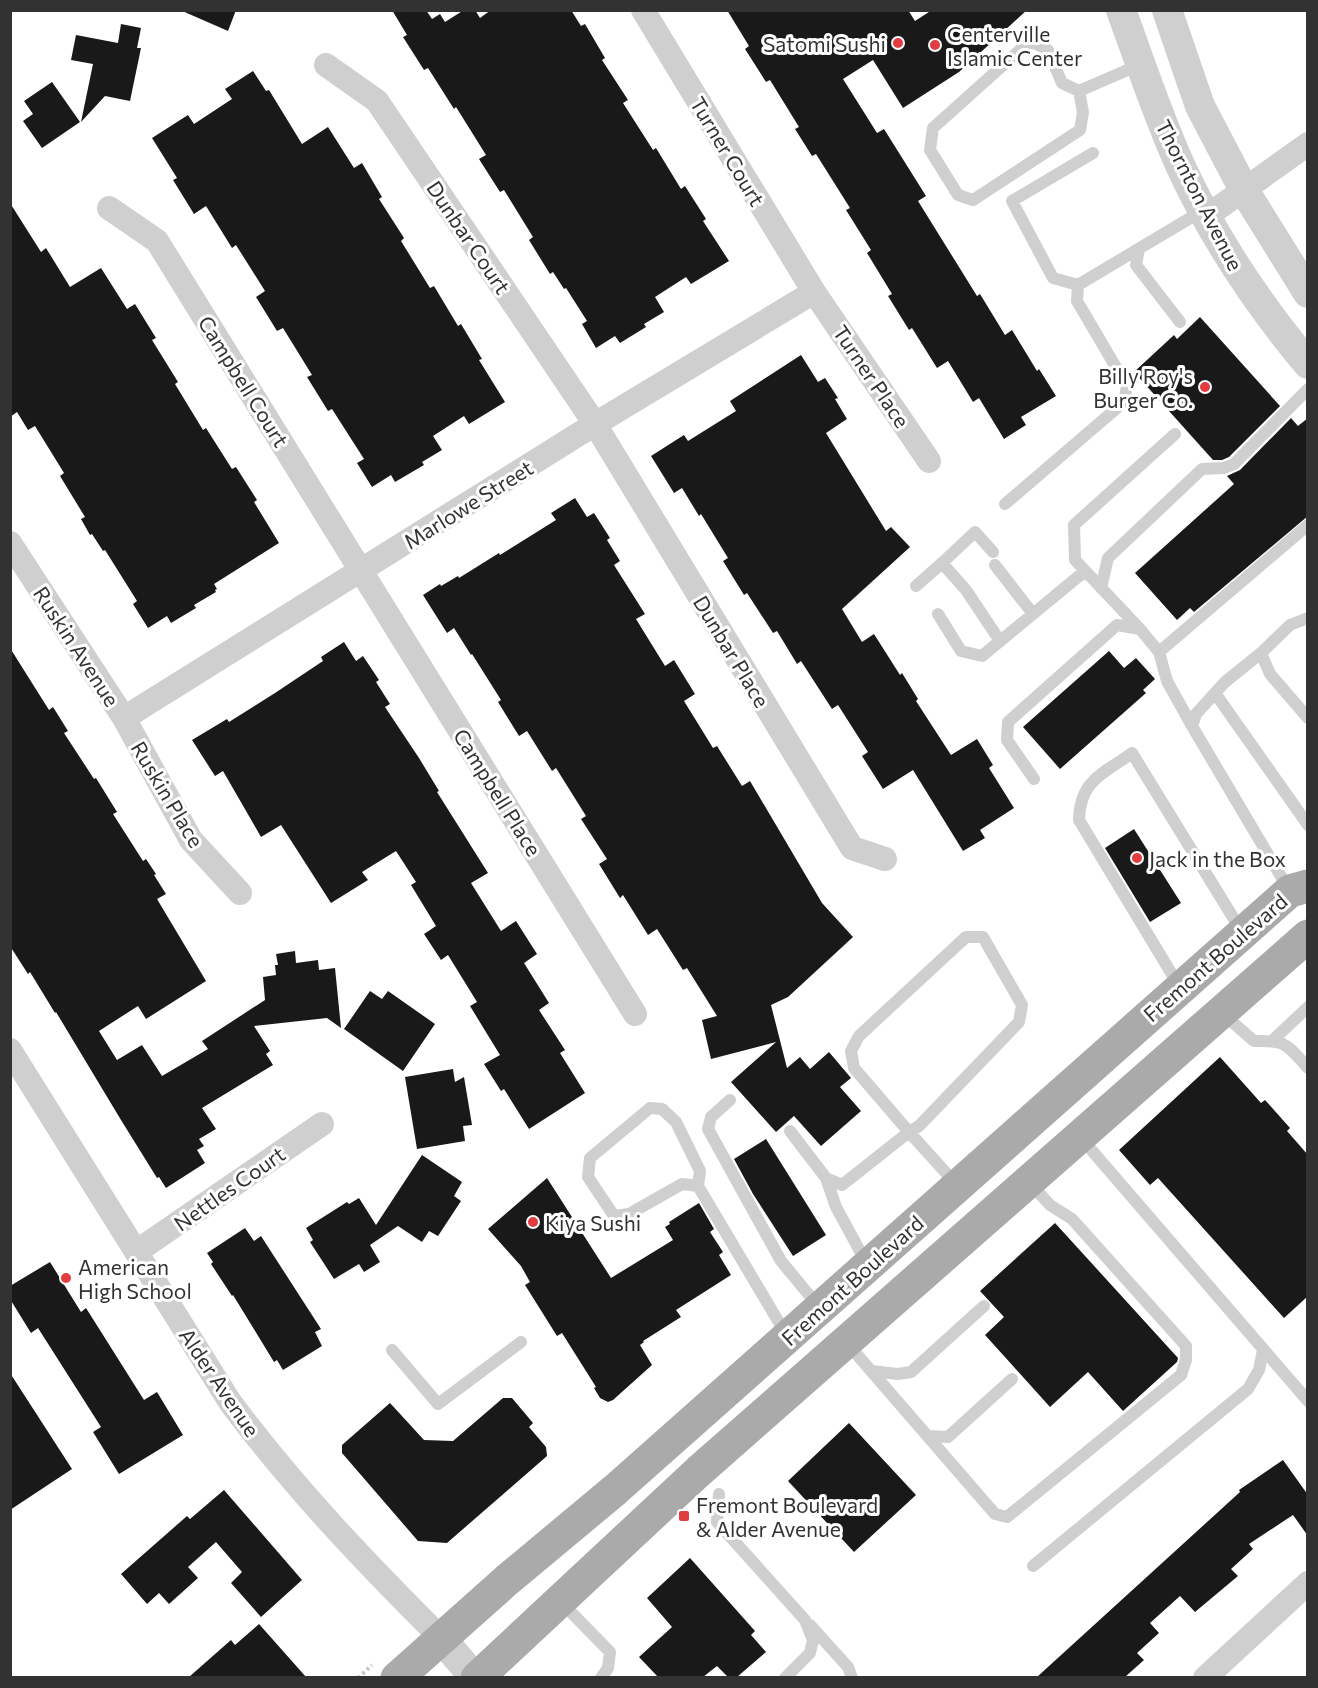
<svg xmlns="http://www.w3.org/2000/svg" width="1318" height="1688" font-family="Commissioner,sans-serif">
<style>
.building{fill:#191919}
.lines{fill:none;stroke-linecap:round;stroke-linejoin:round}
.path{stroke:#c9c9c9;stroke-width:4;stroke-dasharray:3 3;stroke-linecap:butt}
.service{stroke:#cfcfcf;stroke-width:12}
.minor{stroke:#cfcfcf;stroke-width:24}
.tertiary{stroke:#cfcfcf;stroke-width:30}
.primary{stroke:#aaa;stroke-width:33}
.poi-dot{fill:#df3d40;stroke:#fff;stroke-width:2}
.labels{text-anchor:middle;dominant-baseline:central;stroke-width:6;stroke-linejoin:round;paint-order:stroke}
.poi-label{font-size:21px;fill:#323232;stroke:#fff;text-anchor:start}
.street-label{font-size:21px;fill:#323232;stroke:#fff}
</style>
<rect width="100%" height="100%" fill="#fff"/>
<!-- building -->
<path class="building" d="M180,10H236L228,31Z
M392,10H426L432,19L440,14L445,22L464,10H475L480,18L491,10H571L581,26L585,24L605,58L602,60L628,100L623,103L653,150L656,148L681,189L685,186L706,219L703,221L729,261L691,284L686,277L655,297L664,312L644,324L646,327L620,343L615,336L596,348L582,324L587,321L566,288L564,289L553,272L550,274L529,240L533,237L504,190L500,192L479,159L486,155L456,107L454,109L428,68L424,70L403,37L407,35Z
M727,10H908L915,21L932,10H1027L959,72L903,108L873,60L843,79L877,133L884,129L926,196L918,201L977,296L980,294L1005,335L1012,330L1037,371L1039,369L1056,396L1021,417L1026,425L1004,439L979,398L973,402L948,361L937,368L912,328L909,330L888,296L892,294L867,253L871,250L846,210L850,208L816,154L812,156L795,129L799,127L770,80L766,82L745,49L749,46Z
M121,24L141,28L137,48H141L130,101L105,96L81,122L93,64L71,60L76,35L118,43Z
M253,71L266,91L269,90L302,144L328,127L354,168L362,163L382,197L379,199L404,238L401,241L430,288L434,286L458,326L461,324L482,359L479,360L505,402L469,424L464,416L433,436L442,450L422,462L424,465L395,482L391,475L372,487L357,463L364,459L332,409L328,411L307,377L312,375L283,328L277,331L256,297L265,291L236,245L232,248L206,206L194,214L173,180L177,178L152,138L188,115L194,124L232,99L225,89Z
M52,82L80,122L42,148L23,121L33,114L24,101Z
M10,203L41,252L46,248L70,287L101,268L127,309L135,304L156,338L152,340L178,382L175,384L203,430L206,428L232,469L236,467L257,500L254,502L279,543L214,584L217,589L215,590L216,592L194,605L196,608L171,623L167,616L148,628L133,604L137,601L105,550L103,551L92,534L90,535L81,519L85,517L60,476L64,473L35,426L28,430L17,412L10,417Z
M1200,317L1280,406L1229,457L1222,460H1213L1134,372L1174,335L1177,339Z
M801,355L818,382L825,378L838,398L835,399L847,419L826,433L886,531L891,527L910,547L842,609L862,642L874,634L900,675L902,673L918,699L916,701L951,755L977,739L993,765L989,768L1014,808L980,830L985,838L963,851L913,770L883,789L862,756L868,752L838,705L832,709L801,661L797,664L777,631L773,633L747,593L744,595L723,561L728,558L701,514L699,516L682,488L674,493L651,456L684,435L688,441L736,411L730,401Z
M1291,418L1298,426L1308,418V516L1194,612L1190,608L1177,620L1135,573L1234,484L1227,476L1240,470Z
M575,498L587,517L594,513L610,538L607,540L620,561L614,565L645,614L636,619L665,666L674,660L695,694L684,701L713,748L717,746L742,786L750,781L822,903L853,937L788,997L771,1005L787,1068L800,1057L810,1069L829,1052L851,1078L840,1087L861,1111L821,1146L794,1116L776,1132L731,1082L776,1042L711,1059L702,1020L717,1016L687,968L683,970L657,929L648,935L623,895L620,898L599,864L607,859L581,819L586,816L556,768L552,771L527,731L519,736L498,702L501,700L472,654L471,655L454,628L447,633L423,595L440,584L441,586L458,576L459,578L499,553L500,555L556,520L551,513Z
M344,642L356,661L363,656L379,680L376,682L390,704L385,707L419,758L439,791L437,792L488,873L471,883L501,931L516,921L537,954L524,963L549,1003L539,1010L565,1050L560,1053L585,1093L529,1129L504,1089L501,1091L484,1064L500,1055L470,1006L477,1002L448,955L441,960L424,934L436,926L411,885L416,882L396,851L362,872L368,880L331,903L281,825L261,837L223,771L215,776L192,740L227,719L229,722L275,693L323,661L321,657Z
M10,648L49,710L53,707L68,731L64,733L94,779L96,778L117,812L113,814L143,861L146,859L156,874L154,875L166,894L157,899L206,981L146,1019L138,1006L99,1031L117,1060L142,1045L162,1076L208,1049L202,1041L265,1000L263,977L276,975L275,965H278L276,954L295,951L296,963L318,960L319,970L335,968L341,1028L327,1018L254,1026L270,1051L266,1054L273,1065L202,1108L216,1129L199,1139L204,1146L197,1150L205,1163L166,1188L159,1177L157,1178L121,1120L56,1012L55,1013L30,972L28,974L10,946Z
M1109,651L1124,668L1136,658L1155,679L1143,690L1146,693L1060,769L1023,727Z
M1134,829L1181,903L1150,922L1105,848Z
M370,991L382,999L388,991L435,1024L403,1071L344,1029Z
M1220,1057L1261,1103L1265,1100L1290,1128L1287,1131L1308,1155V1296L1284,1318L1158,1178L1150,1185L1119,1150Z
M453,1069L455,1082L464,1077L472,1125L463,1126L465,1141L417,1149L405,1077Z
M766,1139L826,1235L793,1256L753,1194L734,1159Z
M422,1155L462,1182L454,1196L461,1201L438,1236L429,1231L422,1242L398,1226L370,1245L380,1262L364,1272L359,1264L334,1279L310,1242L313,1240L306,1228L347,1202L349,1204L359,1198L376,1225Z
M547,1178L611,1278L673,1240L665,1227L670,1224L669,1222L699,1203L714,1229L710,1232L723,1252L719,1255L731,1275L676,1310L681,1317L643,1341L644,1342L640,1345L652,1365L613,1400L608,1402L600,1398L594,1388L596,1387L562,1333L557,1336L525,1285L530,1282L521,1266L488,1229Z
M1055,1223L1178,1358L1177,1362L1123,1411L1088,1372L1050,1407L985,1335L1004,1317L980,1291Z
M245,1228L254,1241L261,1236L321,1329L315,1332L322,1346L283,1370L277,1360L274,1362L233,1295L232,1296L211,1264L213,1262L207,1253Z
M50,1262L81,1312L86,1308L144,1400L157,1392L183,1435L119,1474L93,1432L101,1427L38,1328L31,1333L10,1299V1286Z
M10,1373L72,1469L10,1510Z
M503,1398H512L533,1423L529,1427L546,1447L547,1456L447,1543L418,1541L342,1453V1445L390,1403L424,1440L453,1441Z
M849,1423L916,1495L854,1552L788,1481Z
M1283,1460L1308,1495V1536L1293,1515L1249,1544L1253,1549L1231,1569L1238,1576L1195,1612L1180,1596L1150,1623L1159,1633L1137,1653L1144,1660L1125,1677H1037L1240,1492L1239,1490Z
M224,1490L302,1580L261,1617L231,1583L242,1572L216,1542L188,1567L198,1578L169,1604L159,1593L147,1604L121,1574L187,1516L190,1519Z
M690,1558L755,1631L751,1635L766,1652L737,1677H728L717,1666L703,1677H658L639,1657L672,1627L647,1598Z
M259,1624L306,1677H189L231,1640L235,1645Z"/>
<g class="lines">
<!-- path -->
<path class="path" d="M358,1678L372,1665"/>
<!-- service -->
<path class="service" d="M1079,91L1083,112L1080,130L973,200L958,195L930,150L933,128L1030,41L1048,50L1062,83L1079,91L1139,65
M1093,153L1012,201L1053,278L1078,285L1202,211
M1139,249L1136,265L1180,322
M1175,434L1074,525L1075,560L1140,629L1159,652L1308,525
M1005,504L1124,402L1127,386L1077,301L1078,285
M942,563L975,532L993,552
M995,565L1033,614
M916,586L942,563L966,590L1000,641
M1101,588L1108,558L1202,469L1224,468L1234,464L1308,389
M938,614L961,651L982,656L1085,571
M1159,652L1167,681L1192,726
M1261,653L1270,674L1308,718
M1215,693L1308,825
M1034,779L1007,740L1008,722L1117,625L1140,629
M1289,890L1192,726L1196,714L1225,682L1261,653L1290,625L1308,618
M966,937H983L1022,1005L1019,1022L919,1126L909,1132L854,1068L851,1051L859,1036Z
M1179,986L1079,820C1080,780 1103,774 1132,753L1242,932
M1223,1014L1254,1041C1287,1040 1287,1045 1308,1068
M1273,1040L1308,1007
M730,1100L711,1117L708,1129L781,1261L819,1307
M790,1131L826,1178L842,1185L909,1132L957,1185
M1081,1138L1308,1401
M826,1178L836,1207L867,1264
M698,1186L700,1171L676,1122L662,1109L650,1108L590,1158L588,1177L614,1216L629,1214L682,1184L698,1186L787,1336
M846,1342L995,1514L1007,1517L1181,1375L1186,1360V1346L1072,1219L1050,1205L1030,1183
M392,1350L438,1404L521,1342
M871,1371L898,1374L911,1372L984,1306
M928,1436L948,1437L1012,1379
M719,1494L717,1522L805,1620L813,1640L810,1653L785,1678
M1033,1566L1248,1389L1259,1370L1263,1350
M561,1602L610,1652L608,1668L601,1678
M810,1625L848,1667L852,1678"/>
<!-- minor -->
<path class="minor" d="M643,10L814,292L929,461
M326,65L377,101L595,424L852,848L885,859
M109,208L157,241L635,1014
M1207,216L1308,144
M10,543L124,718L191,840L240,893
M124,718L595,424L814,292
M10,1050L230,1402C293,1487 366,1563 441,1638
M136,1252L322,1124
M1205,1678L1308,1583"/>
<!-- tertiary -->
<path class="tertiary" d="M1121,10C1140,62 1157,114 1180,165C1213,237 1257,303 1308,364
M1167,10L1200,106L1244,190L1308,293
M441,1638L475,1678"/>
<!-- primary -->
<path class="primary" d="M397,1678L507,1580L615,1490L1290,891L1308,886
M477,1678L699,1471L1308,936"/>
</g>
<!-- markers -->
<g class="poi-dot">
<circle cx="898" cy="43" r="6"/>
<circle cx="935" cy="45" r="6"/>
<circle cx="1205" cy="387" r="6"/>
<circle cx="1137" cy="858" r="6"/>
<circle cx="533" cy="1222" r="6"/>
<circle cx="66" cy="1278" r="6"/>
<rect x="678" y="1510" width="12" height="12" rx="3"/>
</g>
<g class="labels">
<!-- poi labels -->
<g class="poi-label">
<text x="947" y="33">Centerville<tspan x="947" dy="24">Islamic Center</tspan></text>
<text x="886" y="43" text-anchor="end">Satomi Sushi</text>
<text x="1193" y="375" text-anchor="end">Billy Roy's<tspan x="1193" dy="24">Burger Co.</tspan></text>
<text x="1149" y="858">Jack in the Box</text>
<text x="545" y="1222">Kiya Sushi</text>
<text x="78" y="1266">American<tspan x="78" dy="24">High School</tspan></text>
<text x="696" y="1504">Fremont Boulevard<tspan x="696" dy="24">&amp; Alder Avenue</tspan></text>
</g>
<!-- street labels -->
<g class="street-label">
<text transform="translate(728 151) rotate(59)">Turner Court</text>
<text transform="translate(1200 195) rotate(63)">Thornton Avenue</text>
<text transform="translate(469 237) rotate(56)">Dunbar Court</text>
<text transform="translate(872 376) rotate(56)">Turner Place</text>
<text transform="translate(244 381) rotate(58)">Campbell Court</text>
<text transform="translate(468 504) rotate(-32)">Marlowe Street</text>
<text transform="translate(77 646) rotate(57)">Ruskin Avenue</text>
<text transform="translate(732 651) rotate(59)">Dunbar Place</text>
<text transform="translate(498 792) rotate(58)">Campbell Place</text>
<text transform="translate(168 794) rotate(59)">Ruskin Place</text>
<text transform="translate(1215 957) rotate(-41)">Fremont Boulevard</text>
<text transform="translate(229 1188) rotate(-35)">Nettles Court</text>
<text transform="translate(852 1280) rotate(-42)">Fremont Boulevard</text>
<text transform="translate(220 1382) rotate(56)">Alder Avenue</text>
</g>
</g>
<!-- border -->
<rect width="1318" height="1688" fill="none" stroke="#323232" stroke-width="24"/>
</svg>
